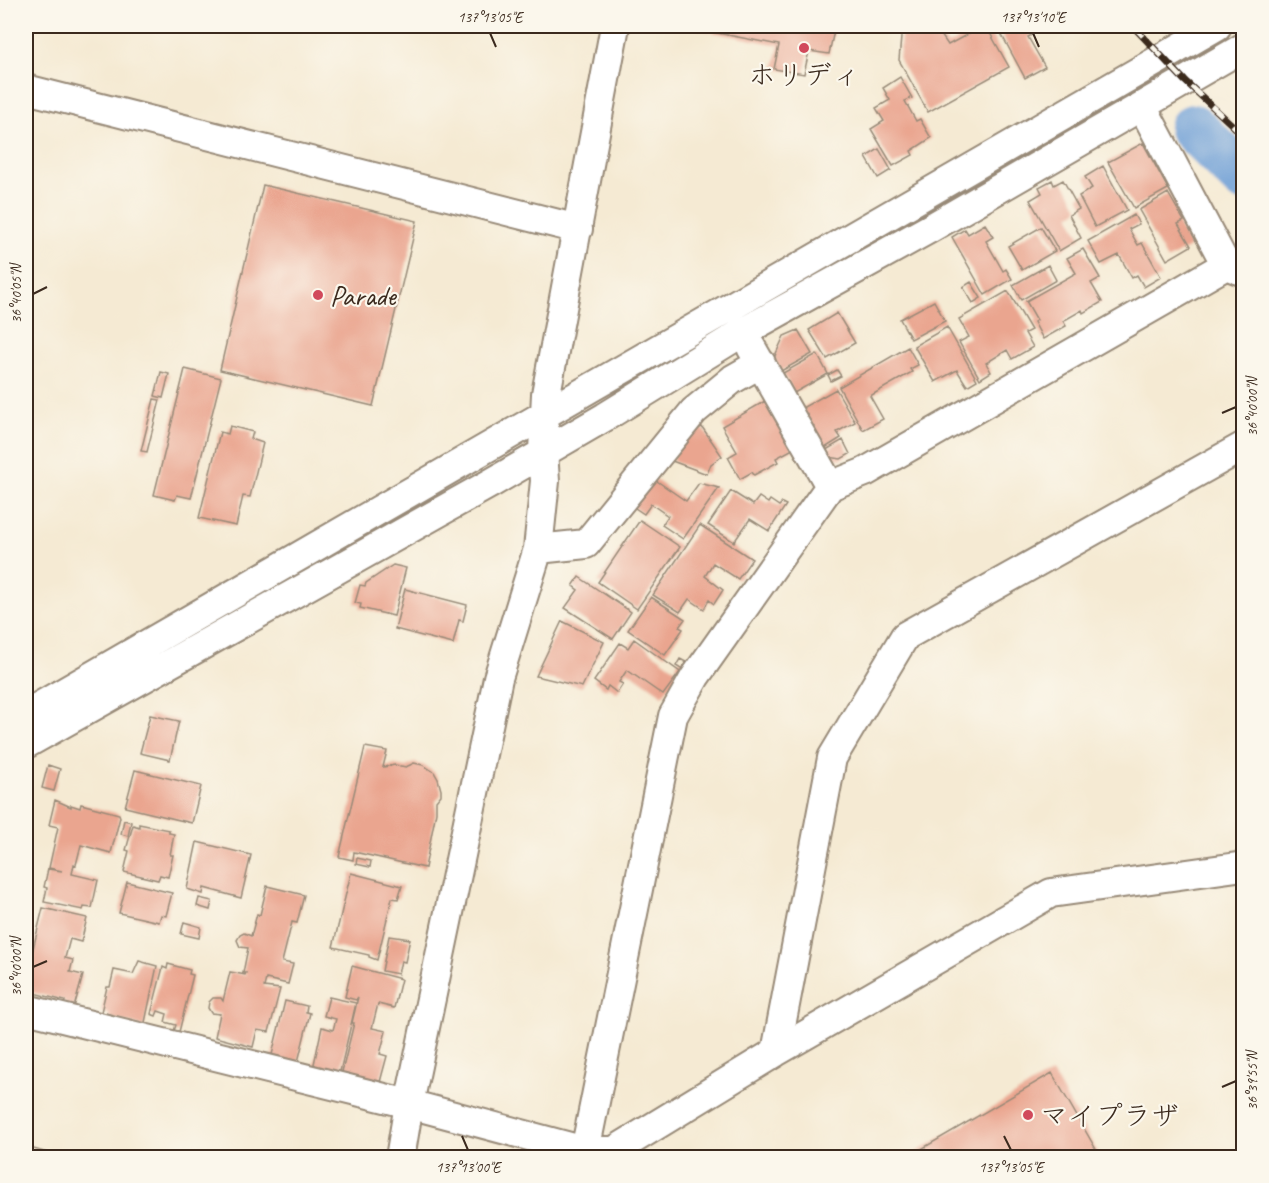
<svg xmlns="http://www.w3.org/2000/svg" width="1269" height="1183" font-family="Caveat,'Klee One',sans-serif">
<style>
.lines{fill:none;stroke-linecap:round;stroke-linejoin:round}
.river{stroke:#6a9cd5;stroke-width:48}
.building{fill:#eaa58f}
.minor-casing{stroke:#988a78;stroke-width:32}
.minor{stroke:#fff;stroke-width:28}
.rail-casing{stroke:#3b2a1e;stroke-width:7}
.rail{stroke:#fbf7ec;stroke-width:4.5;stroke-dasharray:14;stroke-linecap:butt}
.ticks{fill:none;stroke:#3b2a1e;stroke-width:2}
.poi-dot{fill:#d1495b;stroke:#fbf7ec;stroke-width:2}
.labels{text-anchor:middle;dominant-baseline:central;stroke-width:4.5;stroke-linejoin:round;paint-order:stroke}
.poi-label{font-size:28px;fill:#3b2a1e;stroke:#fbf7ec;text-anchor:start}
.neatline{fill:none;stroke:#3b2a1e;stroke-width:2}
.ticks-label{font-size:15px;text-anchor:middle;fill:#3b2a1e}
</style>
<rect width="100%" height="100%" fill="#fbf7ec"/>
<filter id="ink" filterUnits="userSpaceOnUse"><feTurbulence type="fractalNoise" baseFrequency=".0167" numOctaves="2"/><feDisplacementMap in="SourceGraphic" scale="12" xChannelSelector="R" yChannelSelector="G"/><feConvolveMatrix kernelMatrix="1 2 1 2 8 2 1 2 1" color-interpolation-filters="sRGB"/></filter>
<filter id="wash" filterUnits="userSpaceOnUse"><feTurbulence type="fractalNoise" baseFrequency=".008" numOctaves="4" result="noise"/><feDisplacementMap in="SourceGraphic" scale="24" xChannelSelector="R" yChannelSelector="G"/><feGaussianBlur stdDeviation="1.35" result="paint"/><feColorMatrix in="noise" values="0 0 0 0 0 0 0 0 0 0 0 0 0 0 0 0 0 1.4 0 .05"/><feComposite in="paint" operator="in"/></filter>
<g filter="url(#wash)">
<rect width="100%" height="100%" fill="#f5ead3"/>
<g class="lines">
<!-- river -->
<path class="river" d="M1193,128L1244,178"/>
</g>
<g id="blocks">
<!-- building -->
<path class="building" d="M682,26H835L829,54L809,51L804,74L774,69L779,45Z
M902,26H935L948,45L983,26H986L1009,67L928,112L899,60Z
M997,26H1037L1040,30L1028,37L1045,67L1025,78Z
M900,77L912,98L905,101L916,121L920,119L931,138L911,151L913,155L893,166L871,129L884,121L876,108L890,100L883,88Z
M1143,143L1168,189L1134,208L1108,162Z
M879,149L891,170L878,178L866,157Z
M1103,166L1127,210L1095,227L1079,196L1092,188L1085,177Z
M1052,180L1054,185L1063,180L1079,209L1069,215L1081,238L1059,251L1030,200L1042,193L1039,187Z
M263,185L417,221L373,406L220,370Z
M1168,193L1184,221L1178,224L1191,246L1167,260L1139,210Z
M1134,215L1139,224L1129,229L1138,245L1142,243L1161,277L1144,287L1137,275L1132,278L1119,255L1101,264L1088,241Z
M985,224L993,237L986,241L1003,271L1006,269L1012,279L985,295L952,237L965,229L968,234Z
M1041,227L1055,251L1022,270L1008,246Z
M1083,249L1100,278L1091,283L1102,302L1083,313L1082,310L1063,321L1066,326L1043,339L1034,322L1037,320L1026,301L1076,273L1067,258Z
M1048,265L1056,280L1021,300L1013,285Z
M971,282L981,298L973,303L963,287Z
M1008,291L1031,330L1025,333L1033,347L1012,359L1007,350L986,363L991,372L980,379L959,342L969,337L959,319Z
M934,301L945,321L911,339L900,319Z
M837,313L855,343L827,359L809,330Z
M947,327L977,380L967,386L957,370L935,382L914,346Z
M798,330L812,354L781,371L774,358L784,336Z
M908,347L918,365L910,369L912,372L870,396L883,419L863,430L839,387Z
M817,354L828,374L794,393L783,373Z
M185,369L221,378L191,498L177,495L175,500L154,495Z
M837,370L841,376L831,381L828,375Z
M161,372L169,374L163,398L155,396Z
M836,389L855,422L837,432L841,438L825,448L802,408Z
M154,399L160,400L147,452L141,451Z
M765,401L793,449L776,458L778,462L754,475L752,472L740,479L728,457L737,452L722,426Z
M230,426L253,432L251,439L263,443L250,497L243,496L236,526L199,518L220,432L228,434Z
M702,427L722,456L711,464L707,474L672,461L679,444L690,432Z
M843,440L850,454L841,459L829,457L826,450Z
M654,479L686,501L699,483L719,488L683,539L662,525L668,516L651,504L644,514L629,504Z
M731,491L753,505L759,497L768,503L770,500L779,506L782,503L786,505L769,531L750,519L734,542L708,525Z
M640,520L680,547L637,609L598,582Z
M700,525L752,559L738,579L713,563L705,576L723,590L714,604L709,600L704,609L689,599L680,612L653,595Z
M393,565L406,568L394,616L360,608L361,604L355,603L360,585L365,586L366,583Z
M579,577L631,612L613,639L565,608L578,590L573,586Z
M405,589L467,605L463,621L459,620L453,644L395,629Z
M651,597L685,619L679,627L683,629L665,655L628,630Z
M562,621L604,642L582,687L536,676Z
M634,639L680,672L663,695L627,670L619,682L623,684L617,693L608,686L606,690L594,681L620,643L628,648Z
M680,659L686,662L681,669L676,666Z
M150,715L179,721L170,760L140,753Z
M365,747L387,751L383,767L395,765L406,767L414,763L423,765L434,772L438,779L441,790V795L436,801V812L425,868L354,852L353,860L339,857Z
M48,765L60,769L54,791L42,788Z
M135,770L201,786L192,823L125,807Z
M55,800L71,807V805L80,808L81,804L119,814L120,817L111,853L81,845L76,865L74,864L72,874L98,880L92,908L84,907L83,910L44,902L47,888L44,887L48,869L62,871L49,868L58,827L49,825Z
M124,820L131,822L128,836L121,834Z
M139,824L169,830V833L174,834L170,855H173L168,877L160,875L158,880L124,872L129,851L126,850L133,825L139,827Z
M197,842L251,855L241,898L204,888L203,894L187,889Z
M357,858L371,861L370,867L356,864Z
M351,873L402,886L398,899L392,898L377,960L369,957V955L333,947Z
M127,882L172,893L166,916L161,915L159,922L119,913Z
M267,886L304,895L297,923L292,922L282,962L293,964L288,984L266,979L264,987L280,989L269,1032L257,1030L253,1047L215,1037L220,1014L211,1013L208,1008L209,1002L213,998H221L223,1001L230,972L245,975L246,973H243L248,948L240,947L237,940L240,935L244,933L251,936L257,914L260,915Z
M199,898L212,901L210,910L197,906Z
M43,908L87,918L81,942L70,939L65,958L73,960L70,972L83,975L73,1011L63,1008L65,1001L26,991L31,974L27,973Z
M184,922L201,927L199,938L181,934Z
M389,936L410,939L405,962L401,961L398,974L382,971Z
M139,961L157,966L144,1027L109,1018V1014L101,1012L107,987H110L114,970L133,974Z
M168,964L190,970L189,974L193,975L179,1032L174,1031L176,1025L165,1022L167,1014L158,1011L156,1016L151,1014L163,967L167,969Z
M352,966L401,979L394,1008L378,1004L372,1028L386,1031L380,1054L387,1056L380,1082L373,1080V1084L341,1076L354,1023H352L358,997L356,1000L345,997Z
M329,997L356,1003L339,1076L314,1069L315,1065L314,1064L322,1027L333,1030L336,1019L324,1016Z
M285,1001L307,1006L306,1012L310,1013L297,1066L271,1059Z
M1052,1073L1101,1158H906Z
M26,1147L63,1157V1158H26Z"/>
</g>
</g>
<g filter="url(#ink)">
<use href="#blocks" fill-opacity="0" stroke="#988a78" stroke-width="1.5"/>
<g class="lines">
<defs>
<path id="minor" d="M26,89L578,229
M1141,107L1150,121L1226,265L1244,272
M751,347L830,486
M538,549L586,544L694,411L733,379L761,363
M26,714L1217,26
M26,744L493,482L605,417L743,332L929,229L1244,47
M26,1009L409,1104L585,1151H614L776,1052L1051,893L1244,866
M776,1052L832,758L905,636L1244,446
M585,1151L673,716L695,677L830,486L865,472L1226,265
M400,1158L409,1104L498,678L538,549L545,481L543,451L546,394L615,26"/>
</defs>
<!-- minor casing -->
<use href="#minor" class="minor-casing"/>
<!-- minor -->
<use href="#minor" class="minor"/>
<defs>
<path id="rail" d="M1133,26L1185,81L1244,136"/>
</defs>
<!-- rail casing -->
<use href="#rail" class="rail-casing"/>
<!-- rail -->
<use href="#rail" class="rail"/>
</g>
</g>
<!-- ticks -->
<path class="ticks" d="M490,33L496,47M1033,33L1039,47M33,294L47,287M1222,413L1236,407M33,967L47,961M1222,1087L1236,1081M462,1136L468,1150M1004,1136L1011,1150"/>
<!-- markers -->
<g class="poi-dot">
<circle cx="804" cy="48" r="6"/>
<circle cx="318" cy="295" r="6"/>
<circle cx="1028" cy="1115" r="6"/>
</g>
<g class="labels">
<!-- poi labels -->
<g class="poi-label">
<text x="804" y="74" text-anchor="middle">ホリディ</text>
<text x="330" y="295">Parade</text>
<text x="1040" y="1115">マイプラザ</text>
</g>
</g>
<!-- margin -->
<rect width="1269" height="1183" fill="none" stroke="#fbf7ec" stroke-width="66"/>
<rect x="33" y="33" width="1203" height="1117" class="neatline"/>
<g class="ticks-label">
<text x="490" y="22">137°13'05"E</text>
<text x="1033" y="22">137°13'10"E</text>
<text transform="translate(16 294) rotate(-90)" y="5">36°40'05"N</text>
<text transform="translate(1252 407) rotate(-90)" y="5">36°40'00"N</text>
<text transform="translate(16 967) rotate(-90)" y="5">36°40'00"N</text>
<text transform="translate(1252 1081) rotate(-90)" y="5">36°39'55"N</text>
<text x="468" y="1172">137°13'00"E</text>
<text x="1011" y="1172">137°13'05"E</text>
</g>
</svg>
